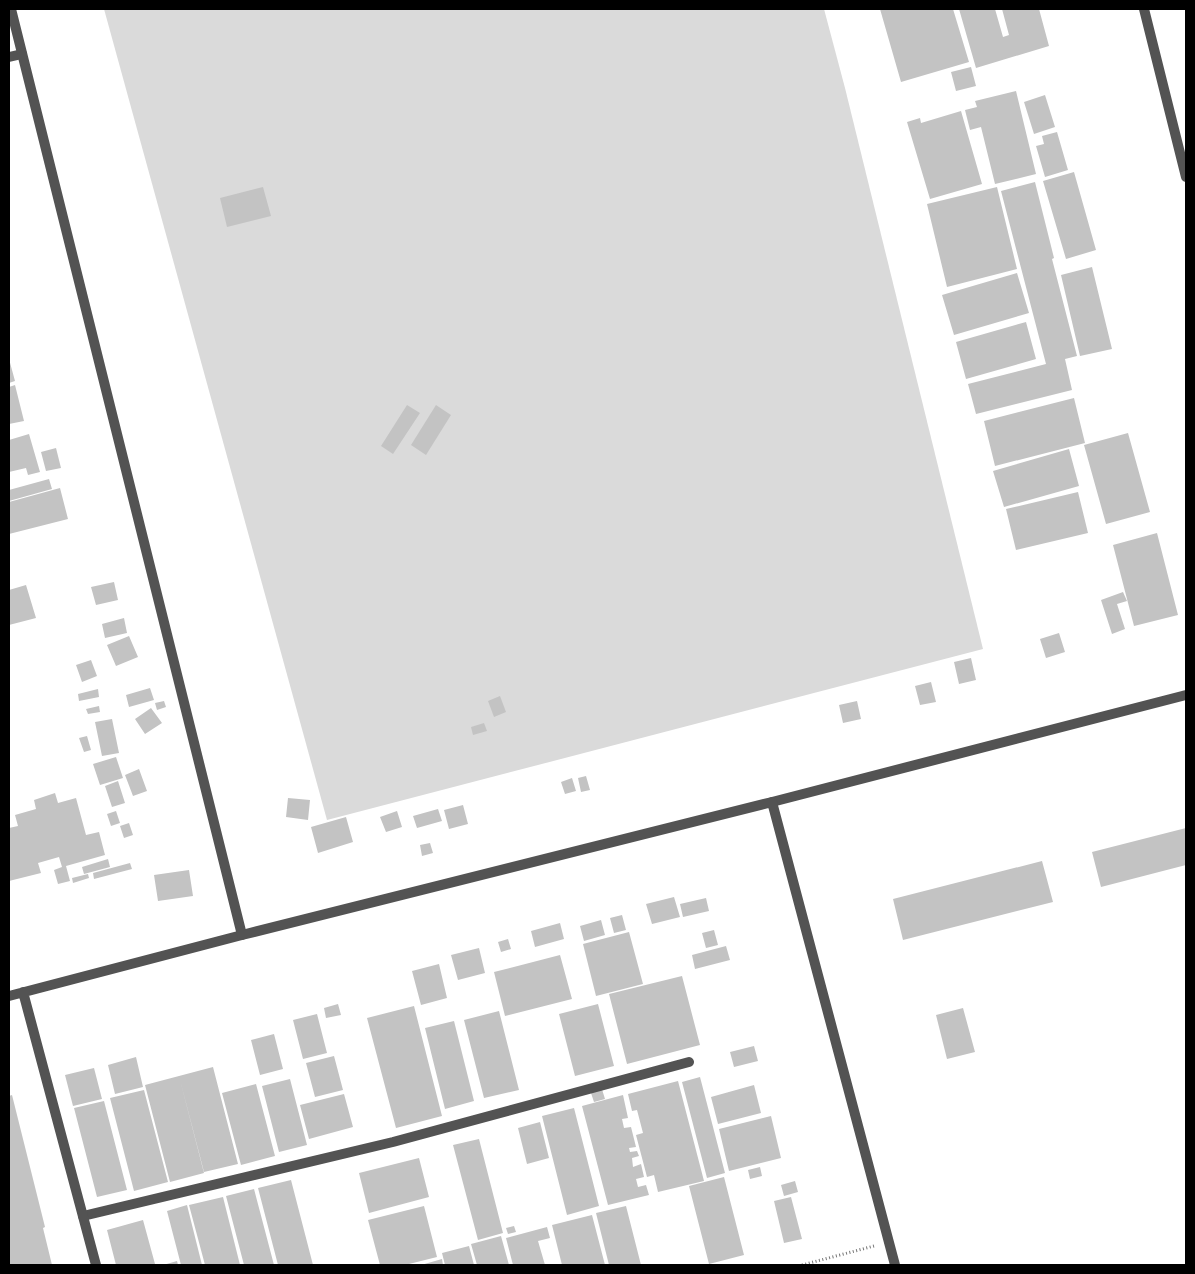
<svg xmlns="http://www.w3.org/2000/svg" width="1195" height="1274" font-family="Arial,sans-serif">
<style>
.green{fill:#dadada}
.building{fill:#c3c3c3}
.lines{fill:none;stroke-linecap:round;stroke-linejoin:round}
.path{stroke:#757575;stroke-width:3;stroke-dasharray:1 2.5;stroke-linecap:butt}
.service{stroke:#535353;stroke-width:10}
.minor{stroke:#535353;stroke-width:10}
.tertiary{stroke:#535353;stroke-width:10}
</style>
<rect width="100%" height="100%" fill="#fff"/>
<!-- green -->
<path class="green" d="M104,9H824L845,88L983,649L327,820Z"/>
<!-- building -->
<path class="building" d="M880,9H953L969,62L901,82Z
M959,9H995L1003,37L1009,35L1002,9H1039L1049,46L976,68Z
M971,67L976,86L956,91L951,72Z
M1016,91L1036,174L995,184L981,127L970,130L965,110L977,107L975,101Z
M1045,95L1055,127L1034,134L1024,102Z
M961,111L982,184L930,199L907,122L920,118L921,123Z
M1057,132L1068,170L1045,177L1036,146L1044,144L1042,136Z
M1074,172L1096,250L1066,259L1043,181Z
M1035,182L1054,258L1052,259L1077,356L1065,359L1072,390L976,414L968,384L1046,364L1001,191Z
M263,187L271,216L227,227L220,198Z
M997,187L1017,269L947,287L927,204Z
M1092,267L1112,349L1080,356L1061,275Z
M1017,273L1029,313L954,335L942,295Z
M1026,322L1036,359L966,379L956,342Z
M9,359L15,381L9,383Z
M15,385L24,421L9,424V387Z
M1074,398L1085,443L995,466L984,421Z
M407,405L420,413L393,454L381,446Z
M436,405L451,415L426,455L411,445Z
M1128,433L1150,512L1106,524L1084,445Z
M29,434L40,472L28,475L26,468L9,472V440Z
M56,448L61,468L46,471L41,452Z
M1069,449L1079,486L1004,507L993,471Z
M49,479L52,489L9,501V490Z
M60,488L68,519L9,534V502Z
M1078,492L1088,533L1016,550L1006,509Z
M1157,533L1178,615L1134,626L1113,545Z
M114,582L118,600L96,605L91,587Z
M26,585L36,618L9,625V590Z
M1123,592L1127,601L1117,604L1125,629L1112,634L1101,600Z
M124,618L127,633L105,638L102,624Z
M1059,633L1065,652L1046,658L1040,639Z
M129,636L138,657L116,666L107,645Z
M971,658L976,680L959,684L954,662Z
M91,660L97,676L82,682L76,665Z
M931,682L936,702L920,705L915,686Z
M150,688L154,700L129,707L126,695Z
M98,689L99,697L79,701L78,694Z
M500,696L506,712L494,717L488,701Z
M164,701L166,707L157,710L155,703Z
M857,701L861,719L843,723L839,705Z
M99,706L100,712L88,714L86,709Z
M151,708L162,723L145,734L135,719Z
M112,719L119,753L102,756L95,722Z
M484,723L487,731L473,735L471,727Z
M87,736L91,750L84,752L79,738Z
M116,757L123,778L100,785L93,764Z
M139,769L147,791L133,796L125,775Z
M586,776L590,790L581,792L578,778Z
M572,778L576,791L565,794L561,782Z
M118,781L125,803L112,807L105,786Z
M55,793L58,803L76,798L86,835L99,832L105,855L66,866L70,881L58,884L54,870L62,867L59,857L38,863L41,873L9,881V828L18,826L15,815L36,809L34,800Z
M288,798L310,800L308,820L286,817Z
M463,805L468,824L449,829L444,810Z
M438,809L442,821L417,828L413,816Z
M116,811L120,823L111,826L107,814Z
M397,811L402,827L386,832L380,817Z
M346,817L353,842L318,853L311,827Z
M129,823L133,835L124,838L120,826Z
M1186,828V865L1101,887L1092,852Z
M430,843L433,853L422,856L420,845Z
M108,859L110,867L84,874L82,867Z
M1042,861L1053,902L903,940L893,899Z
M130,863L132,869L94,879L93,873Z
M189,870L193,896L158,901L154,875Z
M88,874L89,878L73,883L72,878Z
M674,897L680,917L652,924L646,904Z
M706,898L709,911L683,917L680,904Z
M622,915L626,930L614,933L610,918Z
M601,920L605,935L584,941L580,926Z
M560,923L564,939L535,947L531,931Z
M714,930L718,945L706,948L702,933Z
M629,932L643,984L596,996L583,944Z
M508,939L511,949L501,952L498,942Z
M726,946L730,960L695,969L692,955Z
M479,948L485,973L458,980L451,955Z
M560,955L572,999L505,1016L494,972Z
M439,964L447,998L421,1005L412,971Z
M682,976L700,1045L627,1064L609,994Z
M338,1004L341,1015L326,1018L324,1008Z
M598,1004L614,1066L575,1076L559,1014Z
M414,1006L442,1116L396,1128L367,1018Z
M963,1008L975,1052L947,1059L936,1015Z
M499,1011L519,1090L484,1098L464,1020Z
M317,1014L327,1053L303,1059L293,1020Z
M454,1021L474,1101L445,1109L425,1028Z
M274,1034L283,1069L260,1075L251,1040Z
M754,1046L758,1061L734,1067L730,1052Z
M334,1056L343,1090L315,1097L306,1063Z
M136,1057L143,1087L115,1094L108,1065Z
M213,1067L238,1164L204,1172L179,1076Z
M94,1068L102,1099L73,1106L65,1075Z
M179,1076L204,1173L170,1182L145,1085Z
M700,1077L725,1173L707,1178L682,1082Z
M290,1079L307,1145L279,1152L262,1086Z
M678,1081L704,1181L658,1192L654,1175L647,1177L636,1135L643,1133L637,1110L632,1111L628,1094Z
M256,1084L275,1156L241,1165L222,1093Z
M754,1085L761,1113L718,1124L711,1097Z
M601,1086L605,1099L594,1102L590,1090Z
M144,1090L168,1182L134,1191L110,1098Z
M344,1094L353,1127L309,1139L300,1105Z
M12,1095L45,1227L43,1228L52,1265H9V1096Z
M623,1095L628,1118L622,1119L624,1128L631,1127L636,1147L629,1148L630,1152L637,1151L639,1156L632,1158L633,1167L641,1164L644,1177L636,1179L638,1187L646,1185L649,1195L608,1205L582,1106Z
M104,1101L127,1190L97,1197L74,1108Z
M574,1108L599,1206L567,1215L542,1116Z
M771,1116L781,1158L729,1171L719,1129Z
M540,1122L549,1158L527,1164L518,1128Z
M479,1139L503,1233L478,1240L453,1145Z
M419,1158L429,1197L369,1213L359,1173Z
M760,1167L762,1176L750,1179L748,1170Z
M724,1177L744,1255L709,1264L689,1186Z
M291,1180L313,1265H278L258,1188Z
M795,1181L798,1192L784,1196L781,1185Z
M254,1189L274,1265H244L226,1196Z
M223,1197L240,1265H205L189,1205Z
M791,1197L802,1239L784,1243L774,1201Z
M187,1205L202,1265H181L167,1211Z
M424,1206L437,1257L405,1265H380L368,1220Z
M626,1206L641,1265H609L596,1213Z
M592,1215L605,1265H562L552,1225Z
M143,1220L155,1264L150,1265H116L107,1230Z
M514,1226L516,1232L508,1234L506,1228Z
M547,1227L550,1238L538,1241L545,1265H513L506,1238Z
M501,1236L509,1265H477L471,1244Z
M469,1246L474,1265H445L442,1253Z
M442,1259L443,1265H421Z
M177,1261L178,1265H163Z"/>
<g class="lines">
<!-- path -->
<path class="path" d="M802,1265L874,1246"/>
<!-- service -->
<path class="service" d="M83,1216L393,1142L689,1062"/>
<!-- minor -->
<path class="minor" d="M1144,9L1186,177
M9,57L22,54
M772,802L1186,695
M23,992L96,1265
M9,996L242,935"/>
<!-- tertiary -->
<path class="tertiary" d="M11,9L242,935L772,802L895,1265"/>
</g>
<!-- border -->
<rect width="1195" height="1274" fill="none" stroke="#000000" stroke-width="20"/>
</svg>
